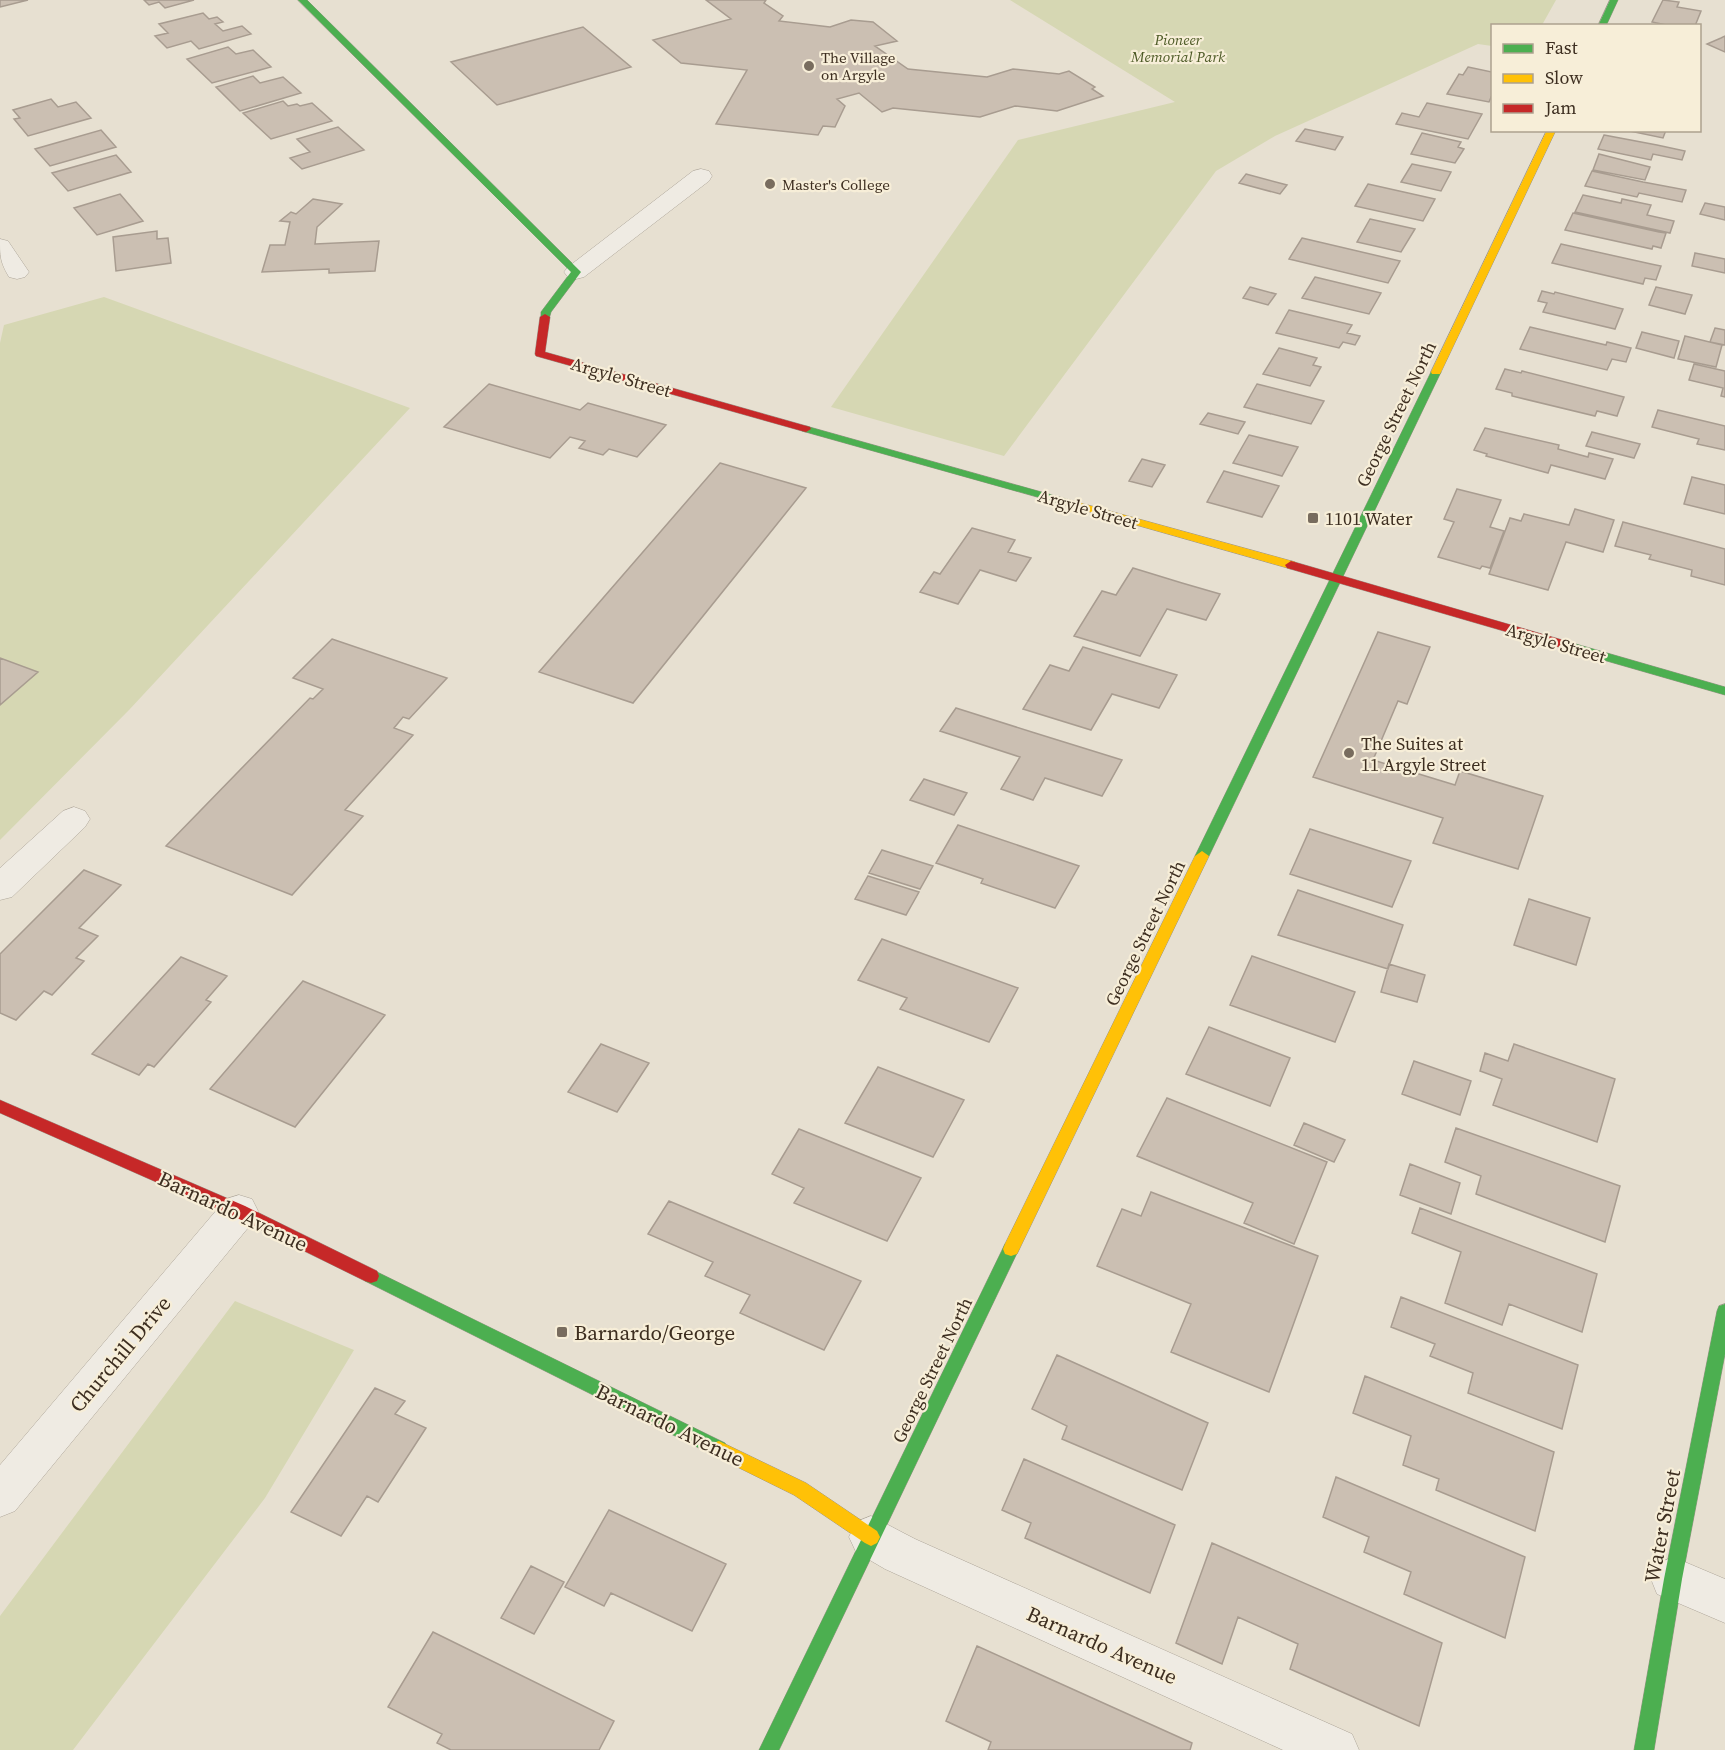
<svg xmlns="http://www.w3.org/2000/svg" width="1725" height="1750" font-family="'Source Serif 4',serif">
<style>
.green{fill:#d6d7b3}
.building{fill:#cbbfb2;stroke:#a89c90;stroke-width:1.5}
.lines{fill:none;stroke-linecap:round;stroke-linejoin:round}
.street-casing{stroke:#ada599;stroke-width:1}
.fast-casing{stroke:#9c958a;stroke-width:1}
.slow-casing{stroke:#9c958a;stroke-width:1}
.jam-casing{stroke:#9c958a;stroke-width:1}
.street{fill:#efebe3;fill-rule:evenodd}
.fast{fill:#4caf50;fill-rule:evenodd}
.slow{fill:#ffc107;fill-rule:evenodd}
.jam{fill:#c62828;fill-rule:evenodd}
.poi-dot{fill:#786c5e;stroke:#f7eed8;stroke-width:2}
.labels{text-anchor:middle;dominant-baseline:central;stroke-width:4.5;stroke-linejoin:round;paint-order:stroke}
.far-park-label{font-size:15px;font-style:italic;fill:#4d5a26;stroke:#f7eed8}
.far-poi-label{font-size:15px;fill:#3d2e20;stroke:#f7eed8;text-anchor:start}
.street-label{font-size:18px;fill:#3d2e20;stroke:#f7eed8}
.poi-label{font-size:18px;fill:#3d2e20;stroke:#f7eed8;text-anchor:start}
.near-street-label{font-size:21px;fill:#3d2e20;stroke:#f7eed8}
.near-poi-label{font-size:21px;fill:#3d2e20;stroke:#f7eed8;text-anchor:start}
</style>
<rect width="100%" height="100%" fill="#e7e0d1"/>
<!-- green -->
<path class="green" d="M1010,0H1556L1542,25L1492,26V46L1478,44L1275,136L1216,171L1004,456L831,407L1018,140L1175,102Z
M104,297L410,408L129,710L0,840V343L4,325Z
M235,1301L354,1350L265,1498L73,1750H0V1616Z"/>
<!-- building -->
<path class="building" d="M0,0H28L0,7Z
M144,0H194L165,8L159,2L149,5Z
M706,0H766L764,3L783,16L779,21L830,27L851,20L873,22L897,41L875,46L908,69L987,77L1013,69L1059,74L1069,71L1095,87L1092,89L1103,96L1057,111L1015,106L980,117L893,108L882,112L859,93L837,99L845,106L835,127L823,126L818,135L716,124L747,70L681,63L653,40L731,19Z
M1663,0L1679,2L1677,7L1701,11L1695,26H1671L1652,22Z
M203,13L209,19L217,17L223,22L215,24L223,31L242,26L251,34L199,49L191,41L167,48L155,36L168,33L159,24Z
M583,27L631,67L497,105L451,62Z
M1725,36V52L1707,44L1721,38Z
M228,47L236,54L253,50L271,67L212,83L187,59Z
M1468,67L1492,72V95L1489,102L1447,94L1459,74L1463,75Z
M253,76L260,83L283,77L301,93L240,111L216,87Z
M51,99L58,107L76,102L91,118L28,136L14,119L20,118L13,110Z
M283,101L288,106L297,104L300,106L312,103L332,121L271,139L243,113Z
M1427,103L1482,114L1468,139L1396,124L1402,113L1419,117Z
M338,127L364,150L302,169L290,158L310,152L297,139Z
M1305,129L1343,137L1335,150L1296,141Z
M101,130L116,147L50,166L35,149Z
M1625,130H1666L1663,138Z
M1422,133L1461,142L1458,147L1464,149L1455,163L1411,154Z
M1604,135L1657,145L1685,151L1682,160L1653,154L1651,160L1598,149Z
M1599,154L1650,167L1645,180L1593,170Z
M116,155L131,172L68,191L52,173Z
M1412,164L1451,172L1441,191L1401,182Z
M1592,171L1643,182L1686,190L1682,202L1639,193L1637,197L1585,186Z
M1246,174L1287,185L1280,194L1239,183Z
M1368,184L1435,199L1423,221L1355,206Z
M120,194L143,221L97,235L74,208Z
M1583,195L1621,203L1622,199L1651,205L1647,215L1674,221L1670,233L1575,212Z
M313,199L342,204L317,227L315,244L379,241L375,271L329,273V269L262,272L270,245H285L290,222L280,221L291,212L296,214Z
M1705,203L1725,207V220L1700,214Z
M1573,213L1659,232L1666,233L1661,248L1653,246L1652,249L1565,230Z
M1370,219L1415,229L1401,252L1357,242Z
M157,231V239L168,238L171,263L116,271L113,237Z
M1302,238L1400,261L1388,283L1289,259Z
M1561,244L1651,264L1661,266L1656,280L1645,278L1643,284L1552,263Z
M1695,253L1725,259V273L1692,266Z
M1315,277L1381,293L1369,314L1302,298Z
M1250,287L1276,294L1268,305L1243,298Z
M1656,287L1692,295L1685,314L1649,305Z
M1542,291L1554,294L1555,292L1623,309L1615,329L1543,312L1547,303L1538,301Z
M1289,310L1352,325L1347,333L1360,336L1355,345L1343,342L1339,348L1276,333Z
M1530,327L1606,345L1607,342L1631,348L1626,362L1612,359L1607,370L1520,349Z
M1715,328L1725,330V345L1710,342Z
M1642,332L1679,341L1674,358L1636,348Z
M1685,336L1722,345L1716,367L1678,359Z
M1279,348L1317,358L1313,365L1321,367L1310,386L1263,374Z
M1694,364L1725,371V397L1721,396L1723,388L1689,380Z
M1505,369L1521,373L1522,371L1624,397L1617,416L1597,411L1595,416L1512,396V393L1496,389Z
M489,384L580,410L588,403L666,425L637,457L609,449L603,455L579,448L585,441L570,437L550,458L444,427Z
M1257,384L1324,401L1311,424L1244,407Z
M1658,410L1725,426V450L1697,444L1699,439L1652,427Z
M1208,413L1245,422L1238,434L1200,424Z
M1485,428L1559,445L1558,449L1588,457L1589,453L1613,459L1605,479L1551,465L1548,473L1486,456L1487,454L1474,450Z
M1592,432L1640,444L1634,458L1586,446Z
M1249,435L1298,447L1282,476L1233,463Z
M1142,459L1165,465L1152,487L1129,481Z
M720,463L806,488L633,703L539,672Z
M1224,471L1279,486L1262,517L1207,502Z
M1692,477L1725,485V514L1684,504Z
M1457,489L1501,500L1490,527L1504,531L1490,568L1482,566L1480,569L1438,557L1454,522L1444,519Z
M1575,509L1614,520L1603,552L1566,542L1548,590L1489,574L1510,518L1521,521L1524,514L1569,525Z
M1623,522L1725,549V585L1691,576L1692,570L1649,559L1651,555L1615,546Z
M972,528L1015,540L1008,552L1031,558L1016,581L980,570L958,604L920,592L934,572L940,574Z
M1133,568L1182,583L1220,594L1206,620L1167,609L1140,656L1074,636L1102,591L1116,595Z
M1378,632L1430,647L1407,704L1398,701L1373,760L1455,785L1460,771L1543,796L1518,869L1433,843L1443,818L1313,777Z
M332,639L447,678L409,719L403,717L394,728L413,735L345,810L363,816L292,895L166,846L310,698L313,699L323,689L293,678Z
M1083,647L1177,675L1159,708L1112,694L1091,730L1023,709L1050,665L1069,671Z
M0,658L38,672L0,705Z
M956,708L1035,733L1122,760L1102,796L1045,778L1033,800L1001,789L1020,757L940,731Z
M924,779L967,793L954,815L910,800Z
M958,825L1079,866L1055,908L981,883L983,879L936,863Z
M1310,829L1411,861L1392,907L1290,874Z
M882,850L933,866L920,889L869,873Z
M84,870L121,885L79,928L98,936L76,958L84,961L52,995L44,991L16,1020L0,1013V954Z
M868,876L919,892L906,915L855,899Z
M1298,890L1403,925L1388,969L1278,935Z
M1529,899L1590,918L1576,965L1514,945Z
M882,939L1018,988L989,1042L900,1009L907,998L858,980Z
M1252,956L1355,992L1335,1042L1230,1005Z
M181,957L227,976L206,1000L211,1002L154,1067L148,1064L139,1075L92,1054Z
M1389,964L1425,975L1417,1002L1381,992Z
M303,981L385,1015L295,1127L210,1089Z
M1209,1027L1290,1058L1270,1106L1186,1074Z
M601,1044L649,1063L617,1112L568,1092Z
M1514,1044L1615,1079L1597,1142L1493,1105L1502,1079L1480,1071L1485,1053L1508,1061Z
M1414,1061L1471,1081L1460,1115L1402,1094Z
M878,1067L964,1100L933,1157L845,1123Z
M1167,1098L1327,1162L1294,1244L1244,1223L1253,1203L1137,1156Z
M1304,1123L1345,1140L1334,1162L1294,1145Z
M1456,1128L1620,1186L1605,1242L1476,1194L1481,1176L1445,1162Z
M799,1129L921,1178L887,1241L794,1203L804,1188L772,1174Z
M1410,1164L1460,1183L1451,1214L1400,1195Z
M1151,1192L1318,1256L1269,1392L1171,1352L1191,1304L1097,1266L1122,1209L1141,1216Z
M669,1201L861,1281L824,1350L740,1313L750,1295L705,1276L713,1262L648,1234Z
M1420,1208L1597,1274L1582,1332L1509,1304L1502,1325L1445,1303L1461,1252L1412,1233Z
M1401,1297L1578,1365L1562,1429L1468,1393L1473,1373L1430,1356L1435,1344L1391,1327Z
M1057,1355L1208,1423L1182,1490L1062,1439L1067,1426L1032,1409Z
M1365,1376L1554,1452L1535,1531L1436,1490L1439,1479L1403,1465L1411,1436L1353,1413Z
M375,1388L405,1401L395,1414L426,1428L378,1502L367,1496L341,1536L291,1512Z
M1024,1459L1175,1525L1150,1593L1025,1538L1031,1523L1002,1510Z
M1336,1477L1525,1557L1505,1638L1404,1594L1411,1572L1364,1552L1369,1537L1323,1517Z
M609,1510L726,1564L692,1631L611,1593L604,1606L565,1587Z
M1212,1543L1442,1643L1419,1726L1290,1669L1298,1644L1238,1617L1222,1664L1176,1643Z
M531,1566L564,1582L534,1634L501,1618Z
M433,1632L614,1721L599,1750H451L437,1743L442,1734L388,1707Z
M977,1646L1192,1743L1190,1750H988L991,1742L946,1721Z"/>
<g class="lines">
<defs>
<path id="street" d="M701,169L709,171L712,176L709,181L584,277L576,279L568,277L564,272L568,267L693,171Z
M0,239L8,241L29,272L25,277L17,279L9,277C0,262 0,256 0,239Z
M74,807L85,811L90,819L85,827L12,897L0,900V868L63,811Z
M239,1195L252,1199L258,1211L252,1223L15,1511L0,1517V1465L226,1199Z
M871,1516L915,1539L1352,1734L1359,1750H1283L885,1569L856,1552L849,1537L856,1522Z
M1673,1557L1725,1579V1623L1657,1594L1651,1579L1657,1564Z"/>
<path id="fast" d="M298,0H307L579,270L581,272L551,312L549,319H541V312L571,272Z
M1610,0H1618L1606,26H1598Z
M1436,369L1441,372L1209,856L1202,861L1197,859L1195,856L1431,372Z
M806,426L1070,500L1072,502L1070,504H1062L802,431V427Z
M1562,640L1725,687V695L1558,647L1556,644L1558,641Z
M1011,1242L1017,1244L1019,1249L779,1750H759L1005,1244Z
M371,1269L725,1443L728,1449L725,1455L719,1457L713,1455L365,1281L363,1276L365,1271Z
M1725,1304V1354L1682,1579L1654,1750H1634L1664,1579L1717,1311L1719,1306Z"/>
<path id="slow" d="M1547,130H1556L1441,372L1440,374H1432L1431,372Z
M1066,499L1295,562L1297,565L1291,569L1062,504L1060,502Z
M1202,851L1209,856L1017,1254L1011,1256L1005,1254L1003,1249L1005,1244L1195,856Z
M719,1441L806,1483L877,1531L880,1537L877,1543L871,1546L865,1543L794,1495L713,1455L710,1449L713,1443Z"/>
<path id="jam" d="M545,314L550,317L545,352L810,427L811,429L806,432L802,431L536,356L535,354L540,317Z
M1291,561L1566,641L1568,644L1562,648L1287,568L1285,565Z
M0,1100L245,1206L377,1271L379,1276L377,1281L371,1283L365,1281L233,1216L0,1113Z"/>
</defs>
<!-- street casing -->
<use href="#street" class="street-casing"/>
<!-- fast casing -->
<use href="#fast" class="fast-casing"/>
<!-- slow casing -->
<use href="#slow" class="slow-casing"/>
<!-- jam casing -->
<use href="#jam" class="jam-casing"/>
<!-- street -->
<use href="#street" class="street"/>
<!-- fast -->
<use href="#fast" class="fast"/>
<!-- slow -->
<use href="#slow" class="slow"/>
<!-- jam -->
<use href="#jam" class="jam"/>
</g>
<!-- markers -->
<g class="poi-dot">
<circle cx="809" cy="66" r="6"/>
<circle cx="770" cy="184" r="6"/>
<rect x="1307" y="512" width="12" height="12" rx="3"/>
<circle cx="1349" cy="753" r="6"/>
<rect x="556" y="1326" width="12" height="12" rx="3"/>
</g>
<g class="labels">
<!-- far-park labels -->
<g class="far-park-label">
<text x="1178" y="39">Pioneer<tspan x="1178" dy="17">Memorial Park</tspan></text>
</g>
<!-- far-poi labels -->
<g class="far-poi-label">
<text x="821" y="57">The Village<tspan x="821" dy="17">on Argyle</tspan></text>
<text x="782" y="184">Master's College</text>
</g>
<!-- street labels -->
<g class="street-label">
<text transform="translate(621 377) rotate(16)">Argyle Street</text>
<text transform="translate(1396 414) rotate(-64)">George Street North</text>
<text transform="translate(1088 509) rotate(16)">Argyle Street</text>
<text transform="translate(1556 643) rotate(16)">Argyle Street</text>
<text transform="translate(1145 933) rotate(-64)">George Street North</text>
<text transform="translate(932 1370) rotate(-64)">George Street North</text>
</g>
<!-- poi labels -->
<g class="poi-label">
<text x="1325" y="518">1101 Water</text>
<text x="1361" y="743">The Suites at<tspan x="1361" dy="21">11 Argyle Street</tspan></text>
</g>
<!-- near-street labels -->
<g class="near-street-label">
<text transform="translate(233 1211) rotate(25)">Barnardo Avenue</text>
<text transform="translate(120 1354) rotate(-50)">Churchill Drive</text>
<text transform="translate(670 1425) rotate(26)">Barnardo Avenue</text>
<text transform="translate(1662 1526) rotate(-79)">Water Street</text>
<text transform="translate(1102 1645) rotate(24)">Barnardo Avenue</text>
</g>
<!-- near-poi labels -->
<g class="near-poi-label">
<text x="574" y="1332">Barnardo/George</text>
</g>
</g>
<!-- legend -->
<rect x="1491" y="24" width="210" height="108" fill="#f7eed8" stroke="#ada18e" stroke-width="1.5"/>
<rect x="1503" y="44" width="30" height="9" fill="#4caf50" stroke="#ada18e" stroke-width="1.5"/>
<text x="1545" y="54" font-size="18" fill="#3d2e20">Fast</text>
<rect x="1503" y="74" width="30" height="9" fill="#ffc107" stroke="#ada18e" stroke-width="1.5"/>
<text x="1545" y="84" font-size="18" fill="#3d2e20">Slow</text>
<rect x="1503" y="104" width="30" height="9" fill="#c62828" stroke="#ada18e" stroke-width="1.5"/>
<text x="1545" y="114" font-size="18" fill="#3d2e20">Jam</text>
</svg>
